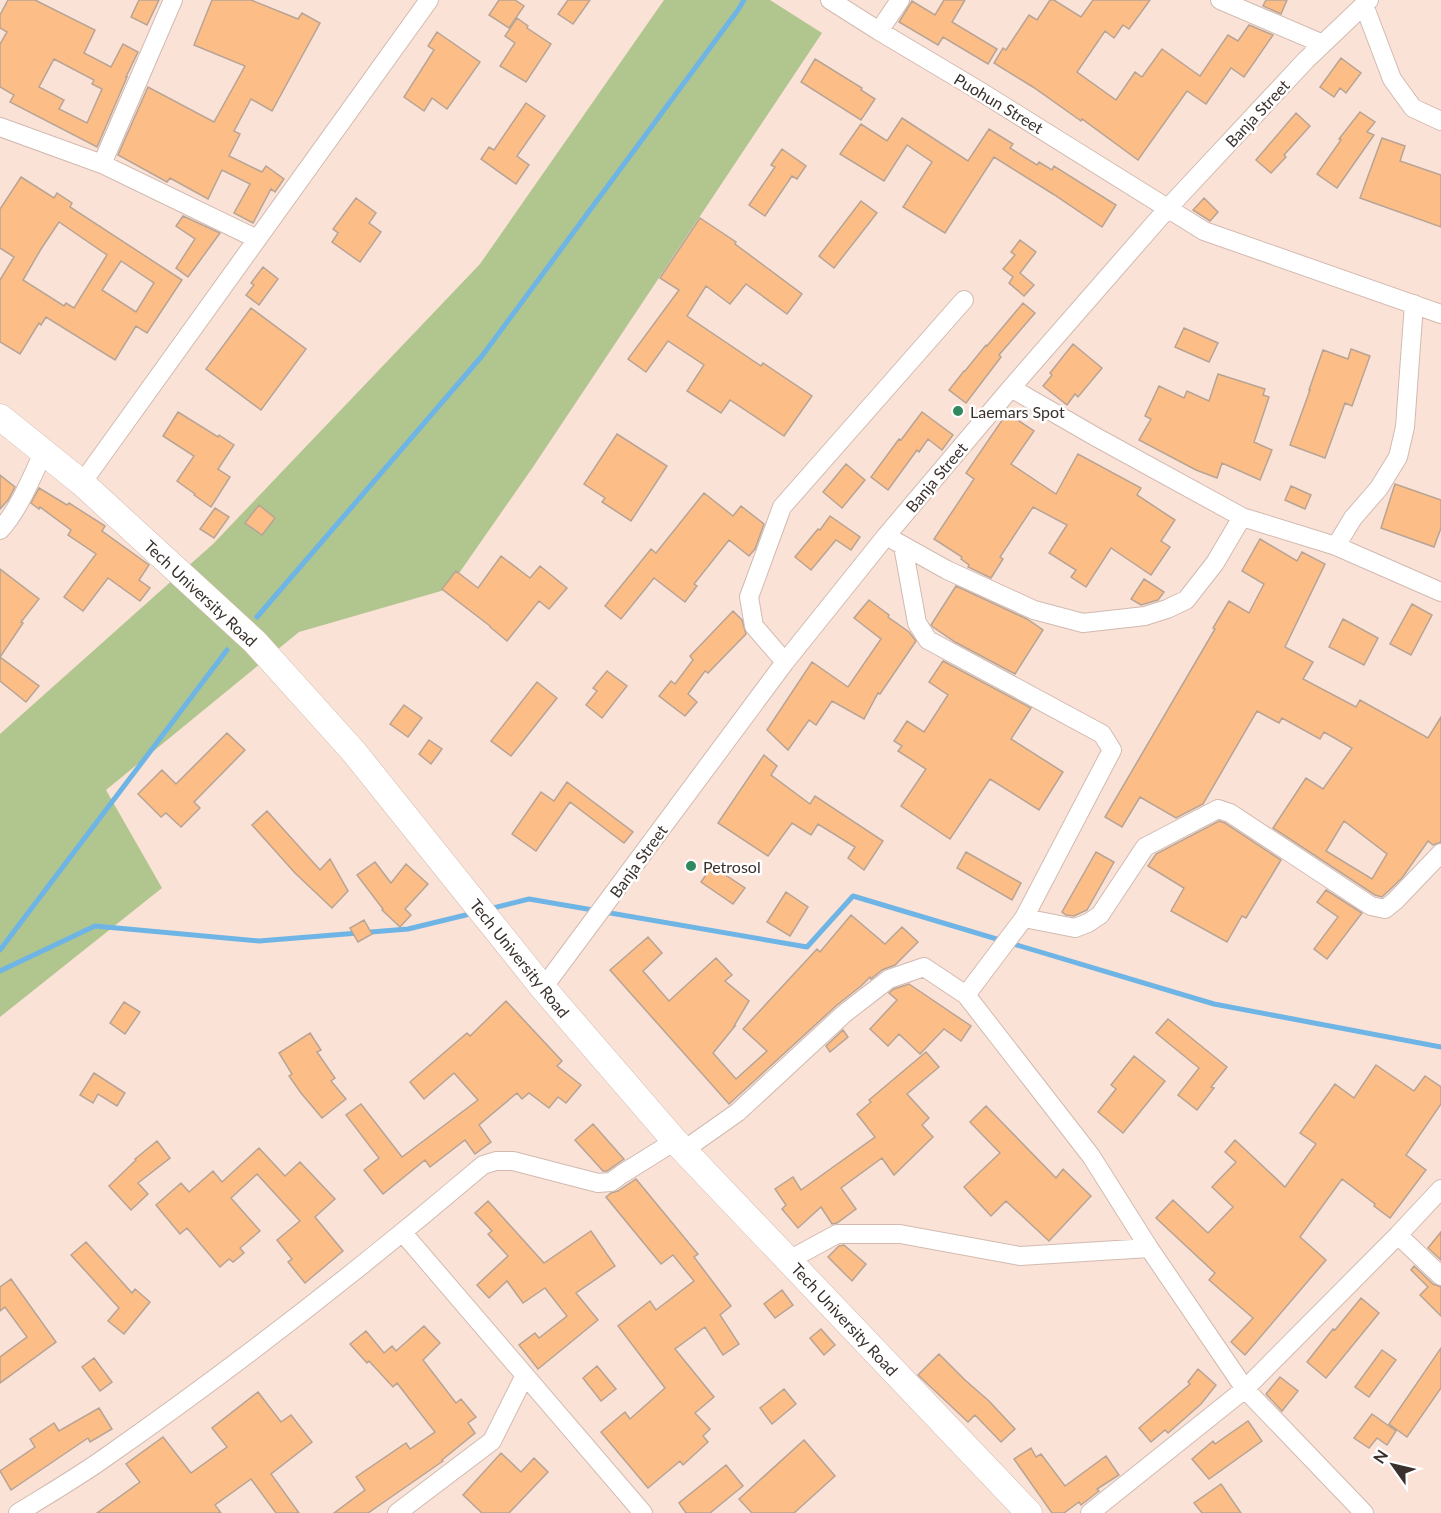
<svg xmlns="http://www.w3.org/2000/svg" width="1441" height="1513" font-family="Lato,sans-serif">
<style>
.green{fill:#b1c58f}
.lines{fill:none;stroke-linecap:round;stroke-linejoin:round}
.stream{stroke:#6eb5e6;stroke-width:5}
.building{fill:#fcbd87;stroke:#b7a495;stroke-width:1.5;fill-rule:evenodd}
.street-casing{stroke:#d2bab0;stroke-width:20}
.secondary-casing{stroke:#d2bab0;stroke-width:27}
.street{stroke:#fff;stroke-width:18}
.secondary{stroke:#fff;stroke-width:26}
.poi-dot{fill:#30895f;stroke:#fff;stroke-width:2}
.labels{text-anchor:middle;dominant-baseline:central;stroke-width:5;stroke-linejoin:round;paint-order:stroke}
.street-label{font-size:16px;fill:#3a312d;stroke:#fff}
.poi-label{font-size:16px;fill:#3a312d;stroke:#fff;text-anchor:start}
</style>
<rect width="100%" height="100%" fill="#fbe2d7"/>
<!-- green -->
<path class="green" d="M664,0H770L822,33L533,467L448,589L299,632L106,790L162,888L0,1017V734L213,544L480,264Z"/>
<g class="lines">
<!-- stream -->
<path class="stream" d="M257,617L482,356L738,10L744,0
M489,909L529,899L807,947L853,896L1214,1004L1441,1047
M0,950L227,650
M0,971L95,926L259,941L408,929L474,913"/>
</g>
<!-- building -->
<path class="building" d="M8,0H35L95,30L84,53L111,67L123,44L138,52L126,77H127L97,147L10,102L14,95L0,87V44L7,32L0,28V15ZM54,59L94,80L92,84L102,89L87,123L59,109L64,100L39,87Z
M139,0H159L147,25L131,17Z
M212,0H251L298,19L302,13L320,23L272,111L251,99L234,131L240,134L229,156L262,172L266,166L284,179L275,192L271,189L253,223L234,213L250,184L222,170L208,199L170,178L167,182L118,155L148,87L214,122L245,66L194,45Z
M499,0H515L524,6L509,28L489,15Z
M568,0H590L573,24L558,14Z
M944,0H965L952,22L997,49L988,64L943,37L938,45L899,22L912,1L935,15Z
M1050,0H1054L1081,17L1093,0H1150L1129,29L1123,25L1114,38L1105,31L1077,72L1116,100L1135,72L1142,77L1162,49L1200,76L1228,35L1238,41L1249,25L1273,35L1244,77L1231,68L1206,104L1187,91L1138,160L1082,119L1081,121L1033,87L994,63L1003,48L1006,50L1029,15L1037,20Z
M1266,0H1287L1281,14L1263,6Z
M517,18L528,26L527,28L551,44L526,82L500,66L515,43L505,36Z
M437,32L480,62L447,109L432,98L424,111L404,97L434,50L428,46Z
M1341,58L1361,73L1346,93L1340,88L1334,97L1320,87Z
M815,59L862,88L861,90L875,99L861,120L801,82Z
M526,103L545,116L517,156L529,165L516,184L481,159L489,147L494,150Z
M1360,112L1375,122L1367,132L1374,135L1337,188L1317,174L1341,140L1339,139Z
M1296,113L1310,126L1284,155L1286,157L1271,173L1256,160Z
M902,118L968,161L989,129L1013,144L1010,148L1037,165L1039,162L1052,170L1054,166L1116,205L1102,227L1053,194L994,157L945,233L903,207L932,162L907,145L884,181L840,154L861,124L887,141Z
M1382,138L1405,146L1400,161L1441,175V227L1360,198Z
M782,149L806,166L797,179L792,176L765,216L749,205L775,167L771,165Z
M21,177L54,198L57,193L72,203L70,207L182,280L147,333L136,326L115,360L46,317L41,325L39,323L20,354L0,342V280L14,257L0,248V209ZM59,222L107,255L74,308L66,303L64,306L23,280L41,249ZM121,261L154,283L136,312L102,290Z
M356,198L376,213L369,223L381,232L360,262L332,242L338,233L333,229Z
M1204,198L1218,212L1210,221L1193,210Z
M861,201L877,213L834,268L819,256Z
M183,216L220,233L188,277L176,268L195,239L176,226Z
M700,218L736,242L735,244L802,294L787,314L746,284L730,304L706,286L687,316L761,366L763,363L812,396L784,436L730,400L721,413L687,391L704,365L668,341L646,372L628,359L679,290L660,278Z
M1020,240L1036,252L1020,273L1034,285L1024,296L1009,283L1013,277L1003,269L1015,255L1011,252Z
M263,267L278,279L259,305L246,295L254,285L251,283Z
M1023,303L1035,313L999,355L1001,357L966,403L949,390L964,371H965L986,345L987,346Z
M251,308L306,349L261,410L206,369Z
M1184,328L1218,343L1209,362L1175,347Z
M1073,344L1102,368L1078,397L1075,394L1067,405L1043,386L1052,375L1050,373Z
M1351,349L1370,356L1352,406L1345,403L1325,458L1290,445L1310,390H1309L1323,350L1348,359Z
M1218,374L1265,389L1263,395L1269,397L1254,442L1272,450L1260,480L1222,463L1217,478L1196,470L1139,440L1151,419L1145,416L1159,386L1184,398L1187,391L1209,401Z
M178,412L218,437L219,435L234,445L218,469L230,477L211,507L194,495L195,494L177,481L194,456L163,436Z
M922,412L953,435L942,450L928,439L919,452L917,450L888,490L871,477L899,439L901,440Z
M1007,413L1034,431L1011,464L1056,494L1078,454L1141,488L1137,495L1175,520L1161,541L1170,547L1151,575L1111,548L1086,587L1071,577L1076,570L1049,553L1067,525L1033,507L1000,557L1003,559L991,578L968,567L969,565L961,559L962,557L934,539L974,479L966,473Z
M617,434L667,466L631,521L602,502L605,498L584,484Z
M846,464L865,480L842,508L823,492Z
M0,475L15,487L8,500L0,509Z
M1395,484L1441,500V528L1434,547L1381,528Z
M1291,486L1311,495L1305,509L1285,500Z
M39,488L67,505L69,503L105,526L102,531L149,565L139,580L150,588L140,601L108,578L83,611L64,597L96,554L68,535L71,530L40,507L39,509L31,503Z
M704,493L733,516L741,506L764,524L755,549L749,556L729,540L694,584L697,586L685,602L654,578L621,619L605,606L651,549L656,553Z
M259,505L275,518L262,535L245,523Z
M215,508L229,517L214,538L200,529Z
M830,516L860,537L851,550L836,540L811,570L795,557L818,529L820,530Z
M1260,539L1297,561L1302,552L1325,564L1285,647L1313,662L1303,679L1356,707L1360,700L1428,738L1441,717V842L1433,845L1428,841L1402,878L1382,897L1375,895L1273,828L1306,778L1323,789L1352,748L1324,732L1320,739L1282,718L1279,723L1257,711L1203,804L1176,818L1140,797L1122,827L1105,817L1215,629L1213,628L1229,601L1249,613L1264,584L1242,571ZM1344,821L1387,854L1372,879L1326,851Z
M501,556L530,578L540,566L567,588L549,609L539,601L507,641L490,627V626L442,589L456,571L478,588Z
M0,569L39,599L21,622L23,623L0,657L39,686L26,702L0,681Z
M1144,579L1164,592L1158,600L1141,605L1131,599Z
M956,586L1027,619L1043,630L1015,674L955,642L933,627L931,625Z
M869,600L889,615L888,617L909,632L916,641L880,694L878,693L864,719L832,701L816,725L809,720L788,750L767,730L812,662L848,687L881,639L854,618Z
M1412,604L1432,615L1411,655L1390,644Z
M733,611L742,620L746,634L708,673L705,671L688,694L697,702L685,716L659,696L671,681L675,684L693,660L690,656Z
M1343,619L1378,638L1364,665L1329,647Z
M943,661L1031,708L1011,739L1063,772L1039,810L990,779L950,839L901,806L926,769L898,751L902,746L894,741L907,721L924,732L948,695L929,682Z
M607,671L627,686L602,718L586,705L597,691L593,688Z
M537,682L557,698L511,756L491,741Z
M404,705L422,718L408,737L390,724Z
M227,733L245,750L194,802L200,808L181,827L166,813L161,817L138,794L162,770L176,784Z
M429,740L442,749L431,764L419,754Z
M764,755L777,766L771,775L810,804L815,796L883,841L864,870L848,858L855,847L818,824L811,835L792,823L768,856L718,823Z
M567,782L633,832L624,843L570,802L536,851L512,834L541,792L554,801Z
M267,811L320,870L330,859L348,891L332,908L295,873L252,825Z
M1219,821L1225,823L1281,860L1246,918L1242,916L1227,942L1171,911L1184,888L1148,866L1156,854Z
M966,852L1021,883L1012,900L957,868Z
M1096,852L1114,862L1087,910L1074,916L1066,915L1062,912Z
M375,862L391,883L406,864L428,884L405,909L411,915L400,927L382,910L383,909L357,875Z
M712,866L745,888L733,904L701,882Z
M1326,890L1362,913L1327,959L1314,949L1338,917L1317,902Z
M786,892L808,907L790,936L767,922Z
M851,915L885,944L902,927L918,942L895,965L882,970L871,979L870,977L861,986L837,1005L729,1104L610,970L648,937L662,953L643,971L669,1001L716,958L732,975L725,981L749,1001L734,1026H735L713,1053L736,1079L767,1051L743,1029L817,949L820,952Z
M364,920L372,934L358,942L350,928Z
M909,984L971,1026L961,1041L944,1029L920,1054L899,1034L888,1046L870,1029L897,1000L889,993L894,989Z
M506,1001L562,1061L557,1066L581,1085L566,1103L558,1097L549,1108L529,1093L522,1099L517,1093L479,1125L491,1142L475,1154L465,1140L430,1167L425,1160L383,1194L364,1170L379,1158L346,1115L361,1104L402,1157L478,1100L454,1073L424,1099L410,1082L467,1033L470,1036Z
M124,1002L140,1012L125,1034L110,1023Z
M1168,1019L1227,1067L1211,1087L1214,1088L1197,1110L1178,1095L1199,1068L1156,1033Z
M843,1030L848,1037L830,1052L826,1046Z
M310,1033L321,1050L317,1052L335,1078L331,1081L346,1099L322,1118L301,1093L289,1076L292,1074L279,1053Z
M926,1052L939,1067L907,1094L929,1118L922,1125L933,1137L894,1175L882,1158L841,1188L856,1209L837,1223L832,1224L821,1207L798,1228L782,1209L786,1205L775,1189L793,1177L801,1190L875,1137L857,1114L871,1102L869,1100Z
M1134,1056L1165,1081L1123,1133L1098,1112L1116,1089L1111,1085Z
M1376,1065L1414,1091L1425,1076L1441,1087V1104L1406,1155L1426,1170L1390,1218L1374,1206L1375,1204L1342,1179L1300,1237L1326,1260L1245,1355L1231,1342L1253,1318L1209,1280L1215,1273L1156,1218L1173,1200L1208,1233L1233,1207L1212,1187L1236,1162L1225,1152L1235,1140L1285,1187L1316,1144L1300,1133L1335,1084L1354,1098Z
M94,1073L125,1093L117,1106L98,1094L93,1103L80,1095Z
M986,1106L1056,1178L1063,1169L1091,1196L1049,1241L1006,1201L991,1216L964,1187L1000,1153L970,1122Z
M593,1124L624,1159L607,1171H603L575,1140Z
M157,1141L170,1158L138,1183L148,1194L131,1210L109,1186L136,1160L135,1159Z
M259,1148L285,1176L300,1162L335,1199L315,1217L343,1251L305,1283L288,1262L292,1259L277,1240L300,1221L257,1174L231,1198L260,1231L240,1248L244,1253L233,1262L229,1259L220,1267L187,1228L180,1234L156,1205L181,1183L189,1192L213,1171L222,1182Z
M636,1179L698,1254L694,1257L731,1306L720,1315L739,1344L723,1355L705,1327L675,1349L714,1397L695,1413L710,1429L703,1436L708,1442L683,1465L680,1461L648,1488L601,1432L625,1412L630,1419L665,1388L618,1326L650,1301L656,1310L694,1281L673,1255L661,1264L606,1197L611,1193L618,1191Z
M488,1201L544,1263L591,1231L615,1266L576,1293L598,1320L538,1369L519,1345L535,1333L539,1338L567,1316L545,1288L523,1303L507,1281L489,1298L477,1285L508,1256L488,1234L492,1231L475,1213Z
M1441,1232V1260L1428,1248Z
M86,1242L132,1293L135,1289L150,1302L124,1334L108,1321L119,1308L71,1255Z
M844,1245L866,1264L852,1281L828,1257L839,1246Z
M1414,1266L1433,1284L1441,1287V1316L1420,1295L1428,1287L1411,1270Z
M11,1279L56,1342L0,1383V1357L27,1337L5,1307L0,1311V1287Z
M782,1290L793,1305L775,1318L764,1304Z
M1361,1298L1379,1313L1326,1378L1307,1362L1333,1329L1335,1330Z
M424,1326L440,1343L423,1360L456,1403L461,1399L476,1417L468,1423L475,1433L442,1460L443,1461L368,1513H334L365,1490L356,1477L406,1443L410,1449L435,1432L397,1383L393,1387L369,1361L367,1363L350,1344L366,1331L384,1353L392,1346L396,1351Z
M821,1329L835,1345L824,1355L810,1338Z
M1441,1348V1388L1407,1437L1389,1424Z
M1382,1350L1396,1360L1369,1397L1355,1387Z
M939,1354L965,1380L989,1401L1015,1429L1001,1442L975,1415L968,1422L918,1375Z
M94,1358L112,1382L100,1391L82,1367Z
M597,1366L616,1389L601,1401L583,1378Z
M1198,1369L1216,1385L1201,1404L1168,1433L1165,1430L1151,1442L1139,1428L1190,1384L1188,1382Z
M1280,1377L1298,1391L1282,1411L1266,1394Z
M784,1389L796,1404L772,1424L760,1408Z
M258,1392L281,1422L291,1415L312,1442L271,1474L299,1513H276L251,1479L215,1505L221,1513H97L140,1482L126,1464L163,1437L191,1473L227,1447L212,1428Z
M99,1408L112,1429L90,1442L88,1438L11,1490L0,1471L35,1447L30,1439L54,1423L59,1431Z
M1372,1414L1396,1431L1387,1445L1377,1438L1369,1448L1354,1438Z
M1248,1421L1262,1441L1209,1479L1192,1459L1213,1441L1215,1444Z
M804,1440L835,1476L794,1513H752L739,1499Z
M1031,1448L1036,1457L1041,1454L1065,1486L1106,1456L1119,1475L1097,1489L1099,1491L1081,1505L1079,1502L1064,1513H1052L1014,1459Z
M501,1453L521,1472L534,1458L548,1472L509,1513H482L463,1495Z
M726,1465L743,1486L710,1513H686L679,1503Z
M1221,1484L1241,1513H1202L1194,1503Z"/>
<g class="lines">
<defs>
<path id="street" d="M830,0L879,31L978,90L1204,231L1441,314
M1220,0L1323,44
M1364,5L1392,79L1413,108L1441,121
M879,31L900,0
M0,127L102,164L257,239
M102,164L173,0
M1011,388L1096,437L1242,517L1336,546L1441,592
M82,483L429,0
M0,530C18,511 32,477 43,453
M895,541L947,570L1034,610L1083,623L1145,616L1167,609L1186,600L1215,563L1242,517
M903,546L917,623L928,640L1102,734L1112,750L1024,918L966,995L1091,1156L1149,1248L1245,1389L1364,1513
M1336,546L1353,518L1379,488L1398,457L1405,427L1414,304
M785,662L754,626L749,597L782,507L964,300
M1024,918L1075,928L1088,923L1100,915L1145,847L1218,809L1230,813L1371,906L1385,909L1395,901L1441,853
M543,988L785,662L886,536L1011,388L1168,208L1306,60L1369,0
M684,1150L738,1112L845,1013L889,979L924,967L966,995
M403,1233L643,1513
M1398,1235L1441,1276
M789,1260L837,1234H900L1020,1256L1149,1248
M18,1513C47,1495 78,1477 106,1457C236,1366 362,1268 483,1165L496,1161H513L598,1183L611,1182L622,1174L675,1141
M397,1513L492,1441L525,1375
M1090,1513L1245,1389L1398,1235L1441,1189"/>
<path id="secondary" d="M0,417L82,483L255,642L354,752L543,988L675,1141L1029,1513"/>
</defs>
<!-- street casing -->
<use href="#street" class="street-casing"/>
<!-- secondary casing -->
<use href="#secondary" class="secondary-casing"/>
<!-- street -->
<use href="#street" class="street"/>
<!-- secondary -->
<use href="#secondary" class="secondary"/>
</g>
<!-- markers -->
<g class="poi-dot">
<circle cx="958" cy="411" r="6"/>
<circle cx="691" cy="866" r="6"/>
</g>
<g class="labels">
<!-- street labels -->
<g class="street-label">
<text transform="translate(999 103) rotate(31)">Puohun Street</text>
<text transform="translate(1257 113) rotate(-47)">Banja Street</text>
<text transform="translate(936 477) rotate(-50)">Banja Street</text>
<text transform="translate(201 593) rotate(43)">Tech University Road</text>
<text transform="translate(638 861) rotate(-54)">Banja Street</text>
<text transform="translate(520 958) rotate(51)">Tech University Road</text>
<text transform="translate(845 1319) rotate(47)">Tech University Road</text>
</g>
<!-- poi labels -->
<g class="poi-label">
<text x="970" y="411">Laemars Spot</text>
<text x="703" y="866">Petrosol</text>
</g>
</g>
<!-- north arrow -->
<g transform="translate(1393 1465) rotate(304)" stroke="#ffffff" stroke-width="4.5" paint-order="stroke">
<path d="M0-4.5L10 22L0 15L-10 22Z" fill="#3a312d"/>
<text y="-9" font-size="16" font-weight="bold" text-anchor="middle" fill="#3a312d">N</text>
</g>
</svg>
